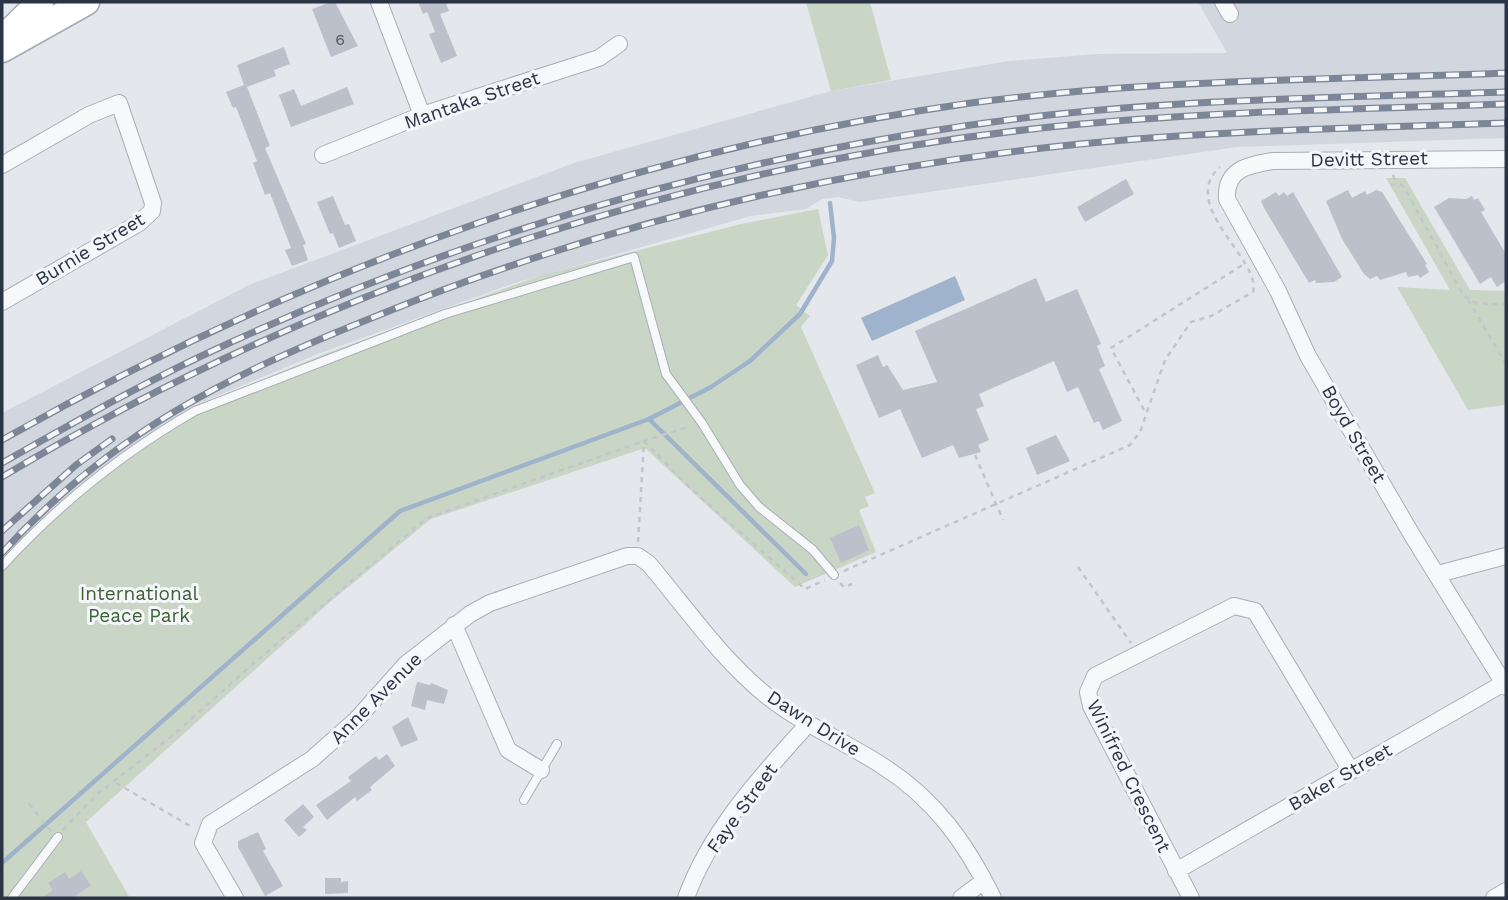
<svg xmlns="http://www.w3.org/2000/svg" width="1508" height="900" font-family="'Work Sans',sans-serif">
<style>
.built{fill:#d2d6de}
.green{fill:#c9d6c5}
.water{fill:#9fb4cc}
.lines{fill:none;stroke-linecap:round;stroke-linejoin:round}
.stream{stroke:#9fb4cc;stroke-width:4.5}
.building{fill:#bbc0ca}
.lane-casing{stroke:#a9aeb7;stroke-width:10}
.street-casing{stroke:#a9aeb7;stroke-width:18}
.primary-casing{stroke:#a3abb8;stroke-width:29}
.path{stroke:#c2c5cb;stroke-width:2.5;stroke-dasharray:5 5;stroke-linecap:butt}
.lane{stroke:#f7f8fa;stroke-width:8}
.street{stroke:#f7f8fa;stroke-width:16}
.primary{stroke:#fff;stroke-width:26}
.rail-casing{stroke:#7d8696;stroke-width:7}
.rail{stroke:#f4f6f9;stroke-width:4.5;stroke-dasharray:13;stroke-linecap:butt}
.labels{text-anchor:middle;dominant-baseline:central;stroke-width:6;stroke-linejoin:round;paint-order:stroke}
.number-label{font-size:16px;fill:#4f5766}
.street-label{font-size:19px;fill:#2b3445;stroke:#f4f6f9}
.park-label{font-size:19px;fill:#3f6138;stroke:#f4f6f9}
</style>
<rect width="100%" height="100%" fill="#e4e7ec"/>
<!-- built -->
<path class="built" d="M1198,2H1506V138L1237,147L860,202L838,197L822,199L806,209L751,216L677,237L515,283L318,354L195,405L110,462L37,524L2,561V413L249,285L574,163L831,91L1009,61L1096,54L1227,53Z"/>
<!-- green -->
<path class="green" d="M806,2H870L891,80L831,91Z
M1386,178H1405L1470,290L1506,291V405L1468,410L1397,287L1450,290Z
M818,209L828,255L796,305L810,316L801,327L875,493L865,497L869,506L859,510L876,552L795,587L645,448L431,519L330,602L86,822L130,898H2V563L161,428L195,407L327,353L542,275L741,224Z"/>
<!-- water -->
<path class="water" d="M955,276L965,300L872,341L861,318Z"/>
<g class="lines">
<!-- stream -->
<path class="stream" d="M649,419L806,574
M2,863L400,511L649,419L711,387L750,361L800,314L832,261L834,238L830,203"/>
</g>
<!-- building -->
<path class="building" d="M331,2H335L358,46L331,57L312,9Z
M418,2H451L446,4L449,11L440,14L457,56L441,63L429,34L435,32L427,12L423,14Z
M284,47L290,64L274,70L276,76L247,87L270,146L265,148L306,244L303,245L308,260L292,266L285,250L291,248L270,193L265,195L253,163L257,161L236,107L233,108L226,92L244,85L237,65Z
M347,87L354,104L291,127L279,95L294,89L301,106Z
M1126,179L1134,194L1085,222L1077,207Z
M1348,190L1352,198L1365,191L1367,195L1376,190L1382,192L1427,264L1425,265L1429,272L1420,278L1418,275L1408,277L1406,272L1380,280L1377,276L1370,279L1364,274L1342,239L1326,201Z
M1276,192L1279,196L1284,192L1287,196L1293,192L1342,277L1334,282L1316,283L1315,280L1309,283L1264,208L1261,201Z
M333,196L345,225L349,224L356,241L339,248L333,233L330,234L317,202Z
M1472,196L1474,200L1478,198L1485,210L1481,212L1506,254V281L1497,287L1491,277L1480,284L1434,207L1449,198L1466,199Z
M1036,278L1046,302L1077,289L1101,344L1097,346L1105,366L1099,369L1122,421L1103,430L1099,421L1094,423L1078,387L1067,392L1054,361L979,394L984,406L976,409L989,440L978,445L981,452L959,458L953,445L922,458L900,409L879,418L856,365L878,355L883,367L887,365L903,390L937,382L915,331Z
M1056,435L1070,461L1037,475L1026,448Z
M859,525L869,550L841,563L830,538Z
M417,682L430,685L431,683L448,690L444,704L427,700L425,710L411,706Z
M408,717L418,740L401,747L392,727Z
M387,754L395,766L370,787L372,790L357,801L355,797L327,820L316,805L351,781L348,777L376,756L379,760Z
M303,804L314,817L303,827L307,830L299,837L284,820Z
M258,832L266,849L263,851L283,886L265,896L238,847V841Z
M81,871L91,885L72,898H41L53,890L48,883L65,872L69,879Z
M325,878H341V882L348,881V893L325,894Z"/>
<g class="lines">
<defs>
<path id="lane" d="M2,566C58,505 124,452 195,411L445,314L634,257L666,374L702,423L740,485L759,507L813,550L834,575
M524,800L557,744
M12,898L58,837"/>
<path id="street" d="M379,2L422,115
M1223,2L1230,14
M323,155L422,115L599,58L619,44
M1506,159L1273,161C1248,165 1225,169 1227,199L1278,291L1308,356L1412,535L1506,687
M2,165L89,115L119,103L153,203L152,211L139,223L2,302
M1438,574L1506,556
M454,625L508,750L541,770
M1176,871L1504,683
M235,898L203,843L210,824L312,759L356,720L406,664L470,614L490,603L627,556H638L649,564C687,609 721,659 767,696C802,724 844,741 881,765C934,798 966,843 993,898
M686,898C710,831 761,776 808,724
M961,898L984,881
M1191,898L1091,706L1088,692L1095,676L1234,606L1255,611L1351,771
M1494,898L1506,891"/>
<path id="primary" d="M7,35L40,2
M2,49L86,2"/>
</defs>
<!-- lane casing -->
<use href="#lane" class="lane-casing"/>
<!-- street casing -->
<use href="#street" class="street-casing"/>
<!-- primary casing -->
<use href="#primary" class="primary-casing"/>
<!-- path -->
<path class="path" d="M1393,175L1395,180L1392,185L1399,183L1404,187L1463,295L1476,303L1506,305
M1468,300L1506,364
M1144,410L1111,348L1244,264
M975,455L1003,520
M638,542L644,441L691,426
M1078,567L1131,643
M844,571L1130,445L1140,432L1165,360L1191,322L1211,316L1253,292C1262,260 1177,205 1220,167
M840,583L844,587L852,584
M116,783L192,827
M29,804L51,831
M63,830L96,795L171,737L262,656L427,518L644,441L690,488L805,589L825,580"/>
<!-- lane -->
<use href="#lane" class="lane"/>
<!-- street -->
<use href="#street" class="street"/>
<!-- primary -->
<use href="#primary" class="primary"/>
<defs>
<path id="rail" d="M2,440C302,270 628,151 971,103C1148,79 1328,80 1506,73
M2,463C75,422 148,380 225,345C462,236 713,162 971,125C1148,99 1328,98 1506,92
M2,477C328,282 702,159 1081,124C1222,111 1364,109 1506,104
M2,531L76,465L112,439
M2,553C113,431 229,375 379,315C602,224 841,168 1080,144C1222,130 1364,128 1506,123"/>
</defs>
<!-- rail casing -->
<use href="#rail" class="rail-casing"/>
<!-- rail -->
<use href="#rail" class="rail"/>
</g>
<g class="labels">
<!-- number labels -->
<g class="number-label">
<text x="340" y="39">6</text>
</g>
<!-- street labels -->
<g class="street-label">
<text transform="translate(472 100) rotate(-19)">Mantaka Street</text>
<text transform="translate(1369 159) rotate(-1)">Devitt Street</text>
<text transform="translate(90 249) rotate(-31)">Burnie Street</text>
<text transform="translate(1354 434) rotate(60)">Boyd Street</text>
<text transform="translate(376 698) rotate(-45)">Anne Avenue</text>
<text transform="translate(814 723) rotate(32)">Dawn Drive</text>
<text transform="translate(1129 776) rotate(64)">Winifred Crescent</text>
<text transform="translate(1340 777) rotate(-30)">Baker Street</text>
<text transform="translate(742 808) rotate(-54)">Faye Street</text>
</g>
<!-- park labels -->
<g class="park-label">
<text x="139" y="593">International<tspan x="139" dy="22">Peace Park</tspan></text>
</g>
</g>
<!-- border -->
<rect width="1508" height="900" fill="none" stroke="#2b3445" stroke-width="7"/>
</svg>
